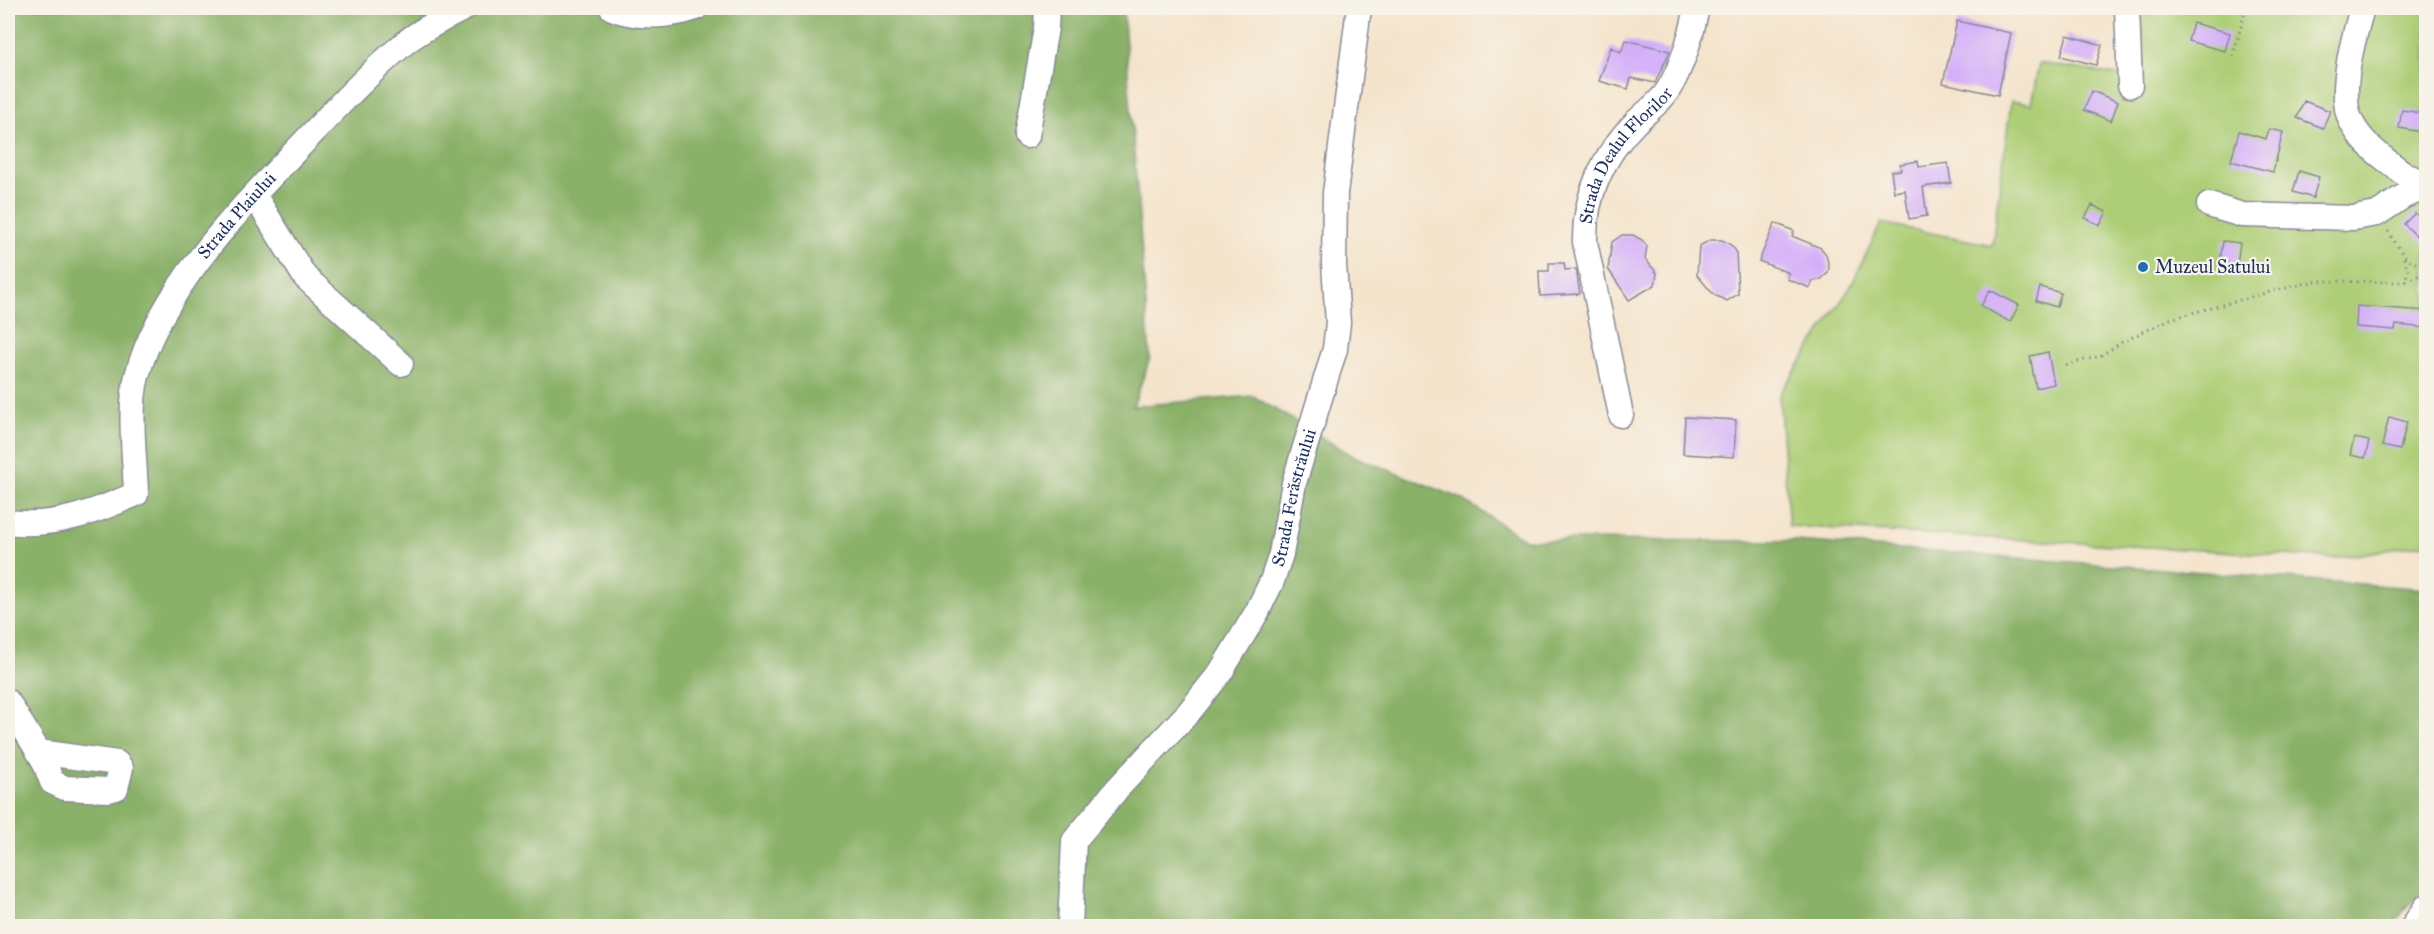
<svg xmlns="http://www.w3.org/2000/svg" width="2434" height="934" font-family="'IM FELL Great Primer',serif">
<style>
.green{fill:#adce76;stroke:#647e6a;stroke-width:1.5}
.forest{fill:#8ab167;stroke:#527062;stroke-width:1.5}
.building{fill:#d4aff9}
.lines{fill:none;stroke-linecap:round;stroke-linejoin:round}
.minor-casing{stroke:#888a95;stroke-width:27}
.path{stroke:#888a95;stroke-width:3;stroke-dasharray:1.5 4.5;stroke-linecap:butt}
.minor{stroke:#fff;stroke-width:24}
.poi-dot{fill:#1f6fb2;stroke:#f7f3e8;stroke-width:2}
.labels{text-anchor:middle;dominant-baseline:central;stroke-width:4.5;stroke-linejoin:round;paint-order:stroke}
.street-label{font-size:18px;fill:#1b2f5e;stroke:#f7f3e8}
.poi-label{font-size:18px;fill:#1b2f5e;stroke:#f7f3e8;text-anchor:start}
</style>
<rect width="100%" height="100%" fill="#f7f3e8"/>
<filter id="ink" filterUnits="userSpaceOnUse"><feTurbulence type="fractalNoise" baseFrequency=".0167" numOctaves="2"/><feDisplacementMap in="SourceGraphic" scale="12" xChannelSelector="R" yChannelSelector="G"/><feConvolveMatrix kernelMatrix="1 2 1 2 8 2 1 2 1" color-interpolation-filters="sRGB"/></filter>
<filter id="wash" filterUnits="userSpaceOnUse"><feTurbulence type="fractalNoise" baseFrequency=".008" numOctaves="4" result="noise"/><feDisplacementMap in="SourceGraphic" scale="24" xChannelSelector="R" yChannelSelector="G"/><feGaussianBlur stdDeviation="1.35" result="paint"/><feColorMatrix in="noise" values="0 0 0 0 0 0 0 0 0 0 0 0 0 0 0 0 0 1.4 0 .05"/><feComposite in="paint" operator="in"/></filter>
<g filter="url(#wash)">
<rect width="100%" height="100%" fill="#f5e4cc"/>
<!-- green -->
<path class="green" d="M2138,8H2426V544L2334,558L1789,526L1779,395L1850,288L1881,223L1992,245L2011,101L2031,104L2039,63L2131,77Z"/>
<!-- forest -->
<path class="forest" d="M8,8H1123L1150,358L1133,406L1253,396L1353,456L1462,499L1525,540L1796,541L2426,589V891L2408,906L2391,926H8Z"/>
<g id="blocks">
<!-- building -->
<path class="building" d="M1957,21L2011,33L1998,95L1943,83Z
M2193,23L2230,33L2225,51L2188,41Z
M2067,35L2102,45L2096,65L2061,56Z
M1626,40L1670,51L1655,83L1631,78L1628,89L1599,81L1611,47L1621,52Z
M2092,91L2118,102L2111,121L2084,110Z
M2304,101L2330,111L2323,128L2297,118Z
M2402,110L2427,114V133L2399,128Z
M2269,129L2283,132L2273,172L2231,161L2239,131L2266,139Z
M1918,161L1919,167L1948,163L1951,183L1923,187L1927,216L1909,219L1905,190L1894,192L1891,171L1901,170L1900,164Z
M2299,171L2319,177L2313,198L2293,192Z
M2092,205L2107,212L2100,225L2085,218Z
M2415,213L2427,224V246L2404,224Z
M1775,223L1794,231L1792,236L1821,248L1826,254L1829,267L1828,273L1820,280L1813,281L1810,288L1787,279L1789,273L1759,261Z
M1622,235H1633L1642,240L1647,246L1645,259L1657,273L1655,285L1629,300L1608,269L1612,242Z
M1711,240H1722L1731,245L1736,251L1738,294L1727,301L1714,295L1697,275L1699,246Z
M2223,241L2240,243L2237,265L2220,263Z
M1549,263H1564L1565,270L1576,269L1580,294L1540,296L1539,271H1549Z
M2040,287L2061,293L2057,307L2036,301Z
M1990,290L2019,305L2010,322L1981,306Z
M2357,306L2427,311V328L2396,325L2395,330L2356,327Z
M2048,352L2054,384L2036,388L2030,356Z
M1685,417L1736,420L1734,457L1683,454Z
M2389,417L2407,422L2400,450L2382,446Z
M2354,438L2369,441L2365,458L2350,455Z"/>
</g>
</g>
<g filter="url(#ink)">
<use href="#blocks" fill-opacity="0" stroke="#888a95" stroke-width="1.5"/>
<g class="lines">
<defs>
<g id="minor">
<path d="M612,8C638,19 670,17 696,8"/>
<path d="M2127,8L2130,85"/>
<path d="M2362,8C2354,37 2342,79 2347,109C2351,130 2370,148 2386,160C2399,170 2410,180 2426,182"/>
<path d="M1027,136L1046,28L1047,8"/>
<path d="M254,195L305,277L401,364"/>
<path d="M2209,205L2242,215L2354,218L2377,214L2404,196L2426,188"/>
<path id="s1" d="M1621,415L1585,242C1584,197 1603,155 1635,123C1646,112 1660,103 1668,90C1682,68 1692,33 1697,8"/>
<path id="s2" d="M8,522C54,528 95,512 136,494C135,459 128,409 137,376C160,288 244,205 305,141C337,107 370,72 406,42C424,28 445,18 465,8"/>
<path d="M8,702L44,761L52,782L65,788L109,790L116,788L121,768L117,763L39,752"/>
<path id="s3" d="M1070,926L1074,841L1117,789L1189,712L1220,673L1257,612L1272,581L1281,554L1294,483L1335,349L1338,323L1334,264L1335,193L1359,8"/>
<path d="M2413,926L2426,907"/>
</g>
</defs>
<!-- minor casing -->
<use href="#minor" class="minor-casing"/>
<!-- path -->
<path class="path" d="M2233,56L2246,8
M2388,231L2403,255L2426,270
M2406,281L2426,272
M2066,365L2100,356L2122,342L2170,319L2277,290L2317,281L2405,282L2408,271L2403,255"/>
<!-- minor -->
<use href="#minor" class="minor"/>
</g>
</g>
<!-- markers -->
<circle class="poi-dot" cx="2143" cy="267" r="6"/>
<g class="labels">
<!-- street labels -->
<g class="street-label">
<text stroke="none"><textPath href="#s1" startOffset="276">Strada Dealul Florilor</textPath></text>
<text stroke="none"><textPath href="#s2" startOffset="442">Strada Plaiului</textPath></text>
<text stroke="none"><textPath href="#s3" startOffset="500">Strada Ferăstrăului</textPath></text>
</g>
<!-- poi labels -->
<g class="poi-label">
<text x="2155" y="267">Muzeul Satului</text>
</g>
</g>
<!-- margin -->
<rect width="2434" height="934" fill="none" stroke="#f7f3e8" stroke-width="30"/>
</svg>
